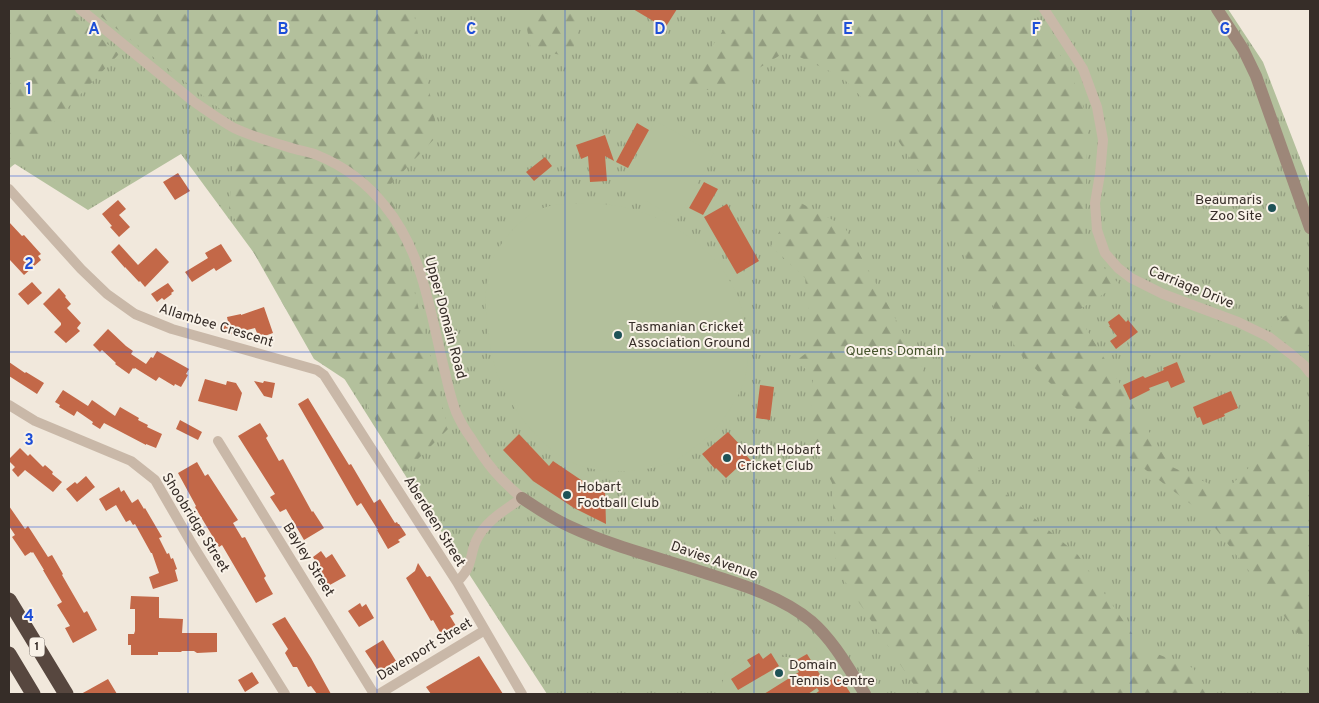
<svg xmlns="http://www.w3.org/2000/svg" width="1319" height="703" font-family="Overpass,sans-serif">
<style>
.grass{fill:url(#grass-tufts)}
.forest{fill:url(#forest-firs)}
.pitch{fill:#b3c09c}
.building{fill:#c36848}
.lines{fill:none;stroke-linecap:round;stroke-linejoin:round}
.street{stroke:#c9b8a8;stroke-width:10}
.secondary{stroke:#9d8779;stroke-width:12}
.highway{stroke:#57473f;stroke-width:15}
.grid{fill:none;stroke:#1d4ed8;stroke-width:1;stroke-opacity:0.55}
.poi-dot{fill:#1e5257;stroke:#f9f2e8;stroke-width:2}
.labels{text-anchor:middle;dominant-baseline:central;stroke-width:4;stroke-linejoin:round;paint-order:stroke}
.shield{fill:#f9f2e8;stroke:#706862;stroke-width:1}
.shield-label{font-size:12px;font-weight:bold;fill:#362d28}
.poi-label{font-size:14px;fill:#362d28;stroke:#f9f2e8;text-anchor:start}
.street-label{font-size:14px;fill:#362d28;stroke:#f9f2e8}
.park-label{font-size:14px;fill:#45542c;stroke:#f9f2e8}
.grid-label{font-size:16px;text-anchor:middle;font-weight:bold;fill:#1d4ed8;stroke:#f9f2e8;stroke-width:4;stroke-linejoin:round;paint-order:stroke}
</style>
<defs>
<pattern id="grass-tufts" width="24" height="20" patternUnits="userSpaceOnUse" patternTransform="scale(1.25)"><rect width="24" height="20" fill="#b3c09c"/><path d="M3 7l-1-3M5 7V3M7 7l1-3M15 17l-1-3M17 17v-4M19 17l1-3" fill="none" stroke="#929c7f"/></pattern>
<pattern id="forest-firs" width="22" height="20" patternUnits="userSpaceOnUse" patternTransform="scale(1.25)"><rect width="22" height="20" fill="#b3c09c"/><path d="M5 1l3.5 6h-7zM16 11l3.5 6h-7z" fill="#929c7f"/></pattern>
</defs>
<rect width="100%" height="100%" fill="#f1e8dc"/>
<!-- grass -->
<path class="grass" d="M9,9H1228L1263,62L1310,184V694H547L417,494L330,356L181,154L88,210L15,164L9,168Z"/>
<!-- forest -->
<path class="forest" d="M9,9H67L119,54L9,169Z
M91,9H413L438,135L391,184L405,253L448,429L404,473L358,388L314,359L229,209L237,122Z
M523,9H586L583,14L571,57L531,49Z
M738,9H1029L1070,70L1088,120L1084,246L1119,284L1076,312L1170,466L1225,491L1310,408V649L1205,515L1117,448L1018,352L922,176L887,124L842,77L787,51L721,91L683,88Z
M797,201L844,226L981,473L1078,555L1142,648L1193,668L1210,694H920L836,568L832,483L810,438L813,377L797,360L813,348L805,278L771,246Z
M1310,301V355L1270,325Z"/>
<!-- pitch -->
<path class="pitch" d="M655,121L714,153L678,219L644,200L639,190L624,180Z
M588,203C614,204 641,209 665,222C682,231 699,243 712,257C742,288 754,337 745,378C740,397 723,421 710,435C705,440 699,444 693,448C687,453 679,459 672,462C658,468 641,470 626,471C606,473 584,469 565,459C541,445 514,412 502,386C489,356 480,299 490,267C494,254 501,244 509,234C519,222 531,212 546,207C557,203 576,204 588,203Z
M750,647L778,657H793L815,647L836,676L838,677L841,676L852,694H719L726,670Z"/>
<!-- building -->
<path class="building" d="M633,9H677L665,28Z
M637,123L649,130L628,168L616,162Z
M605,135L614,161L605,156L607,181L590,182L588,156L581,159L576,145Z
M545,157L552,166L534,181L526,172Z
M178,173L190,191L175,200L163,182Z
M704,182L718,189L703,215L689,208Z
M118,200L126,209L119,215L130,227L119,237L110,227L112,226L102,214Z
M727,204L759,261L737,274L704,217Z
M9,222L22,236L24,235L41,254L38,256L41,260L24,275L9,259Z
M119,244L138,265L156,248L169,262L145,287L140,281L139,282L125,267V268L111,252Z
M221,244L232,261L216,271L214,268L192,282L185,272L208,258L205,253Z
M32,282L42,293L28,305L18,294Z
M168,283L174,291L171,293L172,294L164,300L162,298L157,302L151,294Z
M59,288L66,296L65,297L71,304L67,308L81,323L77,328L80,331L66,343L54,332L61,325V323L43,304Z
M264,307L273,333L259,338L255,328L228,335V331L222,332L220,324L228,322L227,317L241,314V315Z
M1119,314L1126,322L1128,320L1138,332L1116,349L1110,341L1117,336L1109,326H1110L1108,322Z
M108,329L126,346L133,351L131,354L146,364L151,357L153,358L157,351L189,369L186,374L188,375L181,387L175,384L174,386L159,377L156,381L135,368L134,369L133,368L129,374L115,364L116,363L102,350L100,352L93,345Z
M9,362L25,373L26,372L44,383L37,394L9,376Z
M1177,362L1185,382L1171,388L1168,381L1149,388L1150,390L1130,400L1123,385L1143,376L1145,378L1164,370L1163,368Z
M205,379L226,385L227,381L236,383L242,393L237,411L198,401Z
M254,381L263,383L264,381L275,383L272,398L264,396Z
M760,385L774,387L770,420L756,418Z
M63,390L88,406L92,400L115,416L120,407L139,418L138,420L148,425L147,427L162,434L156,448L146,444V445L104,423L100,429L92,424L93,422L77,411L74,416L59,407L60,405L55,402Z
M1231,391L1238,408L1224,414L1225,416L1203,425L1200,417L1197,418L1193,407Z
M308,398L349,465L351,464L374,503L380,499L395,523L397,522L398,524H399L405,533L406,535L398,540L400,542L388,549L377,530H378L361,503L357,506L298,404Z
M180,420L202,432L198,440L176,429Z
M260,423L268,436L266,438L279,461L283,459L312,512L313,511L324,528L304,540L286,509L280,512L270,497L275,494L238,436Z
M728,432L741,446L740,448L752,462L740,472L737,468L726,478L716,468L715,469L702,454Z
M519,434L549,466L553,461L590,486L605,489L606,524L574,508L533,481L503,450Z
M20,448L28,456L30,454L43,467L45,465L53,472L52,474L62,482L53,492L25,470L18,477L12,470L15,467L9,461V459Z
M197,462L205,476L208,474L238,520L233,523L242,538L245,537L266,576L264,578L273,594L256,603L222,545L219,547L195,507L196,506L178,473Z
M86,476L95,487L77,502L66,489L75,482L77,484Z
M119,487L121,492L124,490L132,503L138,499L144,509L145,508L162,537L159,538L167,554L169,553L171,559L173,558L177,569L175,570L178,581L153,589L149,577L159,573L152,553H151L135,524L133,525L130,520L126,522L116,505L106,511L99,499Z
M9,506L25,529L28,526L48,557L52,555L63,574L62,575L84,613L87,611L97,630L73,643L65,628L70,626L57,605L62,602L43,570H44L33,552L32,553L31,552L25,556L12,537L15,535L9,526Z
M321,551L326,558L332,554L346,576L328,586L319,572L321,570L313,557Z
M418,563L427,577L430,576L454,614L450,616L459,631L449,629L441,634L433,620L431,621L406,578L415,571Z
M131,596L159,597V618L183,619L182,633H217V652L197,653L194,651H182L181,652H158V655H131V645H128V634H134L135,631V609H130Z
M360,603L362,607L366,604L374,618L359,627L348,611Z
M285,617L311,658L331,694H317L311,686L308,687L297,667H293L285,653L288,649L272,624Z
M383,640L396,661L382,670L377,669L365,651Z
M759,653L763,659L771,653L779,666L738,690L731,679L751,666L747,660Z
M807,654L826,684L832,679L840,677L851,694H815L819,691L817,688L808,694H764L799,672L793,662Z
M479,656L503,694H431L426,687Z
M252,672L259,683L245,692L238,680Z
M108,679L117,694H81Z"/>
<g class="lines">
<!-- street -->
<path class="street" d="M80,9L193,101C206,110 220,120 234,128C253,137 275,143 295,149C302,151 310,152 317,155C344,166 367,183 385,206C422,251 430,310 443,364C447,380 450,397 456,412C460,421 465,430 471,438C486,463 499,479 522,498C505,510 485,521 476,541C472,549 472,558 468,567C466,573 461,578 457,582
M1044,9L1083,69L1097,107L1103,140L1100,174L1095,203L1097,230L1105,253L1118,268L1131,278L1163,294L1238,322L1269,337L1291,354L1304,365L1310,373
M9,189L81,269L107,294L135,314L172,329L317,370L324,375L457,582L522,694
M9,405L35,421L131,461L155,480L192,544L285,694
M218,441L374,694
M379,694L485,630"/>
<!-- secondary -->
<path class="secondary" d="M1217,9L1243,49L1256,76L1310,228
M522,498C538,509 553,519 571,527C614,547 663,559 708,574C743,585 782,597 811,621C834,641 849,669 865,694"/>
<!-- highway -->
<path class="highway" d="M9,600L66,694
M9,654L33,694"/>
</g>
<!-- grid -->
<path class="grid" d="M188,9V694M377,9V694M565,9V694M754,9V694M942,9V694M1131,9V694M9,176H1310M9,352H1310M9,527H1310"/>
<!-- markers -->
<g class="poi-dot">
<circle cx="1272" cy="208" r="5"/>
<circle cx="618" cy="335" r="5"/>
<circle cx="727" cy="458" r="5"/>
<circle cx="567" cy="495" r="5"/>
<circle cx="779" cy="673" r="5"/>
</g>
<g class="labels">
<!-- shield labels -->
<rect class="shield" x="29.5" y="637.5" width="15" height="19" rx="4"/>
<g class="shield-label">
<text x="37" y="647">1</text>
</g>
<!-- poi labels -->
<g class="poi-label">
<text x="1262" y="200" text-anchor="end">Beaumaris<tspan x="1262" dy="16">Zoo Site</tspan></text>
<text x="628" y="327">Tasmanian Cricket<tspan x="628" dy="16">Association Ground</tspan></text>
<text x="737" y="450">North Hobart<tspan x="737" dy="16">Cricket Club</tspan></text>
<text x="577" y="487">Hobart<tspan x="577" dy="16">Football Club</tspan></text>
<text x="789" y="665">Domain<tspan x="789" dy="16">Tennis Centre</tspan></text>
</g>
<!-- street labels -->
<g class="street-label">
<text transform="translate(1191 288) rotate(22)">Carriage Drive</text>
<text transform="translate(445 318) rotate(75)">Upper Domain Road</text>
<text transform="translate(216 326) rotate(17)">Allambee Crescent</text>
<text transform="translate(434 522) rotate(58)">Aberdeen Street</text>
<text transform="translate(195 523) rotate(58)">Shoobridge Street</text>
<text transform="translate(308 560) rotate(58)">Bayley Street</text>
<text transform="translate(714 561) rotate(19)">Davies Avenue</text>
<text transform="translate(425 650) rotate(-31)">Davenport Street</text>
</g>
<!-- park labels -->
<g class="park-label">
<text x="895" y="351">Queens Domain</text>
</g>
</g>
<g class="grid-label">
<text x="94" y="34">A</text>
<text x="283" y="34">B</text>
<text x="471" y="34">C</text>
<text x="660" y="34">D</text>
<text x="848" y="34">E</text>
<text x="1036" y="34">F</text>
<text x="1225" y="34">G</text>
<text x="29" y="94">1</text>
<text x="29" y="269">2</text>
<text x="29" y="445">3</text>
<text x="29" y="621">4</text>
</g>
<!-- border -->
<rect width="1319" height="703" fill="none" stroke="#362d28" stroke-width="20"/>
</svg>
